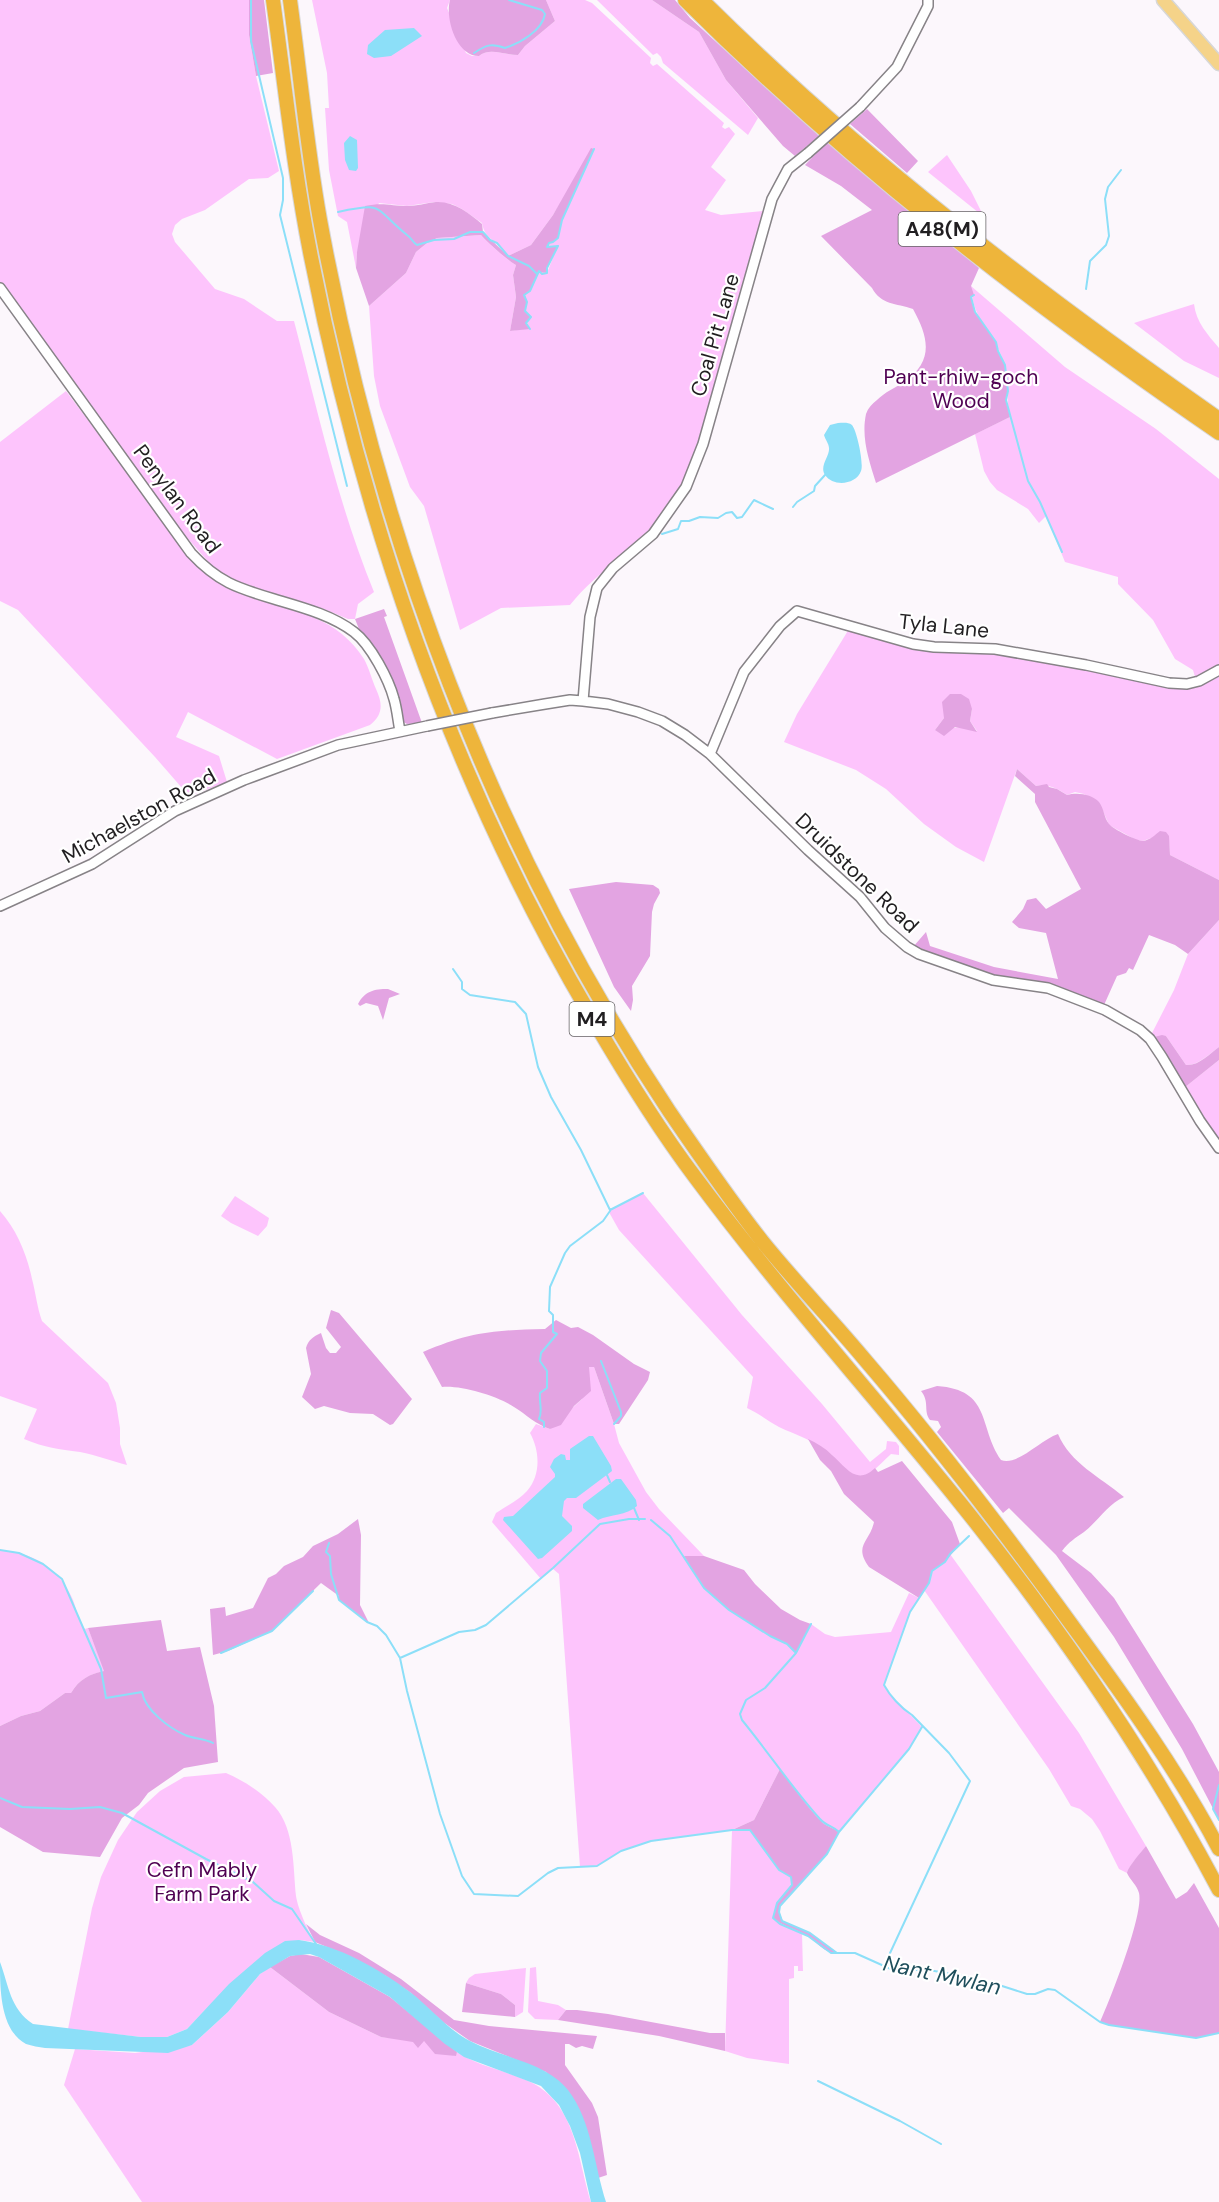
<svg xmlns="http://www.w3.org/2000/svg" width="1219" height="2202" font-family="'DM Sans',sans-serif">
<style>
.green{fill:#fdc4fc;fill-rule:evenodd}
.forest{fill:#e3a4e2}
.water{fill:#8cdff8}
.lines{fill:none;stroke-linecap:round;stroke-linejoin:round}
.stream{stroke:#8cdff8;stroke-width:2}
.tertiary-casing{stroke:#878387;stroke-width:12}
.primary-casing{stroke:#d7d7d7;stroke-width:15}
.motorway-casing{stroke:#d7d7d7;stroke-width:16}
.tertiary{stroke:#fff;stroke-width:9}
.primary{stroke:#f5d389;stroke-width:12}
.motorway{stroke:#eeb53b;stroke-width:14}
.tertiary-bridge-casing{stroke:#878387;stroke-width:12;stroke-linecap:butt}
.tertiary-bridge{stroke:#fff;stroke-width:9}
.labels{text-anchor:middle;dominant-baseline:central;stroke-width:4.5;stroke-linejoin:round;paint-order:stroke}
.shield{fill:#fff;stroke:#646264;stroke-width:1.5}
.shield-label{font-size:20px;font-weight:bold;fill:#211f21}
.street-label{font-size:21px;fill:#211f21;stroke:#fff}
.park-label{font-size:21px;fill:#4f0052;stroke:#fff}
.water-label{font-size:22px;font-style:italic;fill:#1f4f5c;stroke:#fff}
</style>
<rect width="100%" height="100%" fill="#fcf7fc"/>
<!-- green -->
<path class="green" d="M0,0H249V35L256,76L279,171L268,178L249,179L205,210L182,219L175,225L172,234L175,242L215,289L244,299L277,321H294C318,412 338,504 374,592L358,604L355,619H348L324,609L261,592L220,575L182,532L87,408L0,282Z
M312,0H450L447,8L466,53L472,56H479C489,47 505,55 518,55L525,46L555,21L546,0H585L592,3L651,58L650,63L653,66L657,64L724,123L722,127L725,129L729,127L735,134L711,167L726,180L705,210L721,215L763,211C748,279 730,347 708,413C697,446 687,481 667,509C640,547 599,569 570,605L501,608L460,630L424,506L410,487L380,406L374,376L369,306L406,273L416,252L427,243L437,238L481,235C487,242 508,261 516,265L513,275L516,297L510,331L530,328C523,318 527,306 524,295L539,271L547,273L557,247H547L549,243L558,238L562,220L594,149L553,215L531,245L508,256C504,252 501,247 497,244C489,237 484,235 482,223L462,209L452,204L434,202L407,206L379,203L357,252L356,268L347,222L338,216L329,170L325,108H329L327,73Z
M597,0H652L699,32L726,80L758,118L748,135L663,63L661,57L657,53L653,55Z
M947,155L971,191L984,217L928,172Z
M971,286L1065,367L1156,429L1219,479V664L1195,677L1193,670L1175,659L1153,620L1118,584V577L1065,562L1046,516L1039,523L1028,509L997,490L990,482L984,471L975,434L1010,417C1006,400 1009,384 1005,366C997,335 972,322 971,286Z
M1194,304C1196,322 1208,335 1219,348V378L1184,361L1134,323Z
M66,391L198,566C210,576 221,585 236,591C281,608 336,613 364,659C369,668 372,680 376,689C383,704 383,715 370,725L277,759L188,712L176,737L219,756L227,782L189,796L155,757L18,610L0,601V442Z
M849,629L924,650L988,652L1068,665L1180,688L1190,687L1219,674V880L1170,855L1169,842L1151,838L1143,841L1136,840L1109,825L1100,804L1084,794L1075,792L1067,795C1059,789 1046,783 1036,786L1017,769L984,862L956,847L924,824L886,789L856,770L784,742L797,714ZM972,709L970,721L977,731L961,727L935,730L944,718Z
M1219,920V1047C1209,1054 1198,1066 1186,1065L1166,1036L1154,1037L1151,1035L1174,990L1188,954Z
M1219,1060V1141L1204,1124L1184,1088Z
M643,1193L742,1315L822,1404L870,1462L886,1449L887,1441L896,1442L899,1446V1455L891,1454C883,1461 872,1475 861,1476C846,1476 839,1460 828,1452C813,1440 796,1435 779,1427C768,1421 758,1413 747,1408L753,1377L619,1230L610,1214V1210Z
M235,1196L269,1218L267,1226L258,1236L231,1223L221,1216Z
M0,1211C17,1230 27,1255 32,1279C36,1294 37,1307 42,1321L108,1383L116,1403L120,1428V1444L127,1465C112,1461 96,1455 80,1452C58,1449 46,1448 24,1439L37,1409L0,1396Z
M589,1367H594L614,1424L619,1443L646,1492L659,1509L704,1556H685C708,1579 731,1606 757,1627C769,1637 784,1641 796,1652L811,1624L825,1634L835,1637L891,1632L909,1593L919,1598L910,1612L884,1685L887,1691L922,1727L909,1749L839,1832C834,1828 831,1828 826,1825C817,1820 787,1780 780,1769L754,1820L734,1829L750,1830L779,1870L791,1877L792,1885L777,1903L780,1924L802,1933L803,1971H798V1966H794V1978L789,1979V2064L747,2058L725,2051L732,1830L651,1841L621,1851L597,1866L580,1867L559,1574L553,1569L541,1579L492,1522L496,1513C505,1507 519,1500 527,1491C541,1475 540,1451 530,1433L536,1424L550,1429L582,1399Z
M0,1550C6,1551 12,1551 18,1553C44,1559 63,1576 73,1600C77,1610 78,1621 85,1629L88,1628L105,1671C90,1674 79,1679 71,1693H65L40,1711L21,1716L0,1726Z
M950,1554L1079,1733L1146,1846C1141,1853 1128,1867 1127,1873L1119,1869L1100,1831L1092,1819L1080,1809L1071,1806L1049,1769L924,1590L932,1571L945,1562Z
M226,1773C244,1781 262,1792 275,1807C295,1829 293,1868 296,1896C298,1909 308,1931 315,1942L299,1940L204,2011L187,2029L167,2037H141L68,2029L92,1908L101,1877L118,1840L137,1812L160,1791L184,1777Z
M270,1967L329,2012L381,2037L424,2041L455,2056L457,2052C478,2066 503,2070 526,2080C576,2101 577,2157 591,2202H142L64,2085L75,2049L135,2053L192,2045L228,2012L260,1974Z
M536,1967L538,2001L558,2005L566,2010L558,2020L535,2019L528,2012L530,1968Z
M526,1968L523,2012L515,2017V2005L501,1994L466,1983L469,1978L475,1974Z"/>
<!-- forest -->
<path class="forest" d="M249,0H264L273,73L256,76L249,35Z
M450,0H546L555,21L525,46L518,55C505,55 489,47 479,56C456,56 445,18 450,0Z
M652,0H675L690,18L819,136L795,156L783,146L726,80L699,32Z
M867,109L918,161L907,173L850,124Z
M827,142L979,268L971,286L974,295L971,297L975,312L996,342L998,351L1005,365L1008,391L1006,400L1010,417L876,483C869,460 861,438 866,414C868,408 872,404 877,400C885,392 895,388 904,382C934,361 929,338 913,309C896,303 881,305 872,288L821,236L872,210L841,186L805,165Z
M591,148L594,149L562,220L558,238L553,242L549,243L547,247L558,246L547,268V273L538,272L530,291L525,295L527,302L525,311L531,317L526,323L530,329L510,331L516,297L513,275L516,265C507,260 487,242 481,235L437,238L427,243L416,252L406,273L369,306L356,268L357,252L365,206C383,202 391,206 408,206C417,206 426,203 436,202C454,201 469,213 482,224L483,232L508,256L531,245L553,215Z
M384,609L387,616L384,617L422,723L407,724L402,721L370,642L359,629L355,619Z
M950,694H961L969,699L972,709L970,721L977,732L955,727L944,736L935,730L944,718L942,702Z
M1017,769L1036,786L1047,784L1049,787L1057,789L1067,795C1077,792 1092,794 1099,802C1104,808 1104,818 1109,824C1113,829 1137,841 1143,841C1150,840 1155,835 1160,831L1166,832L1169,836L1170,855L1219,880V920L1188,954L1175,945L1149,935L1133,970L1129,968L1126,973L1117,976L1104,1005L1051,985L994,976L913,947L926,932L930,946L994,967L1058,979L1046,933L1019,928L1012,922L1023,909L1027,900L1036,898L1046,909L1081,889L1035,802V794L1015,776Z
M616,882L653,885L659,889L660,893L654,904L652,912L650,956L632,986L633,1000L631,1011L614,987L569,889Z
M388,989L400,994L389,998L383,1020L378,1006L366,1003L360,1006L358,1004C365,991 374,989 388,989Z
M1162,1035L1166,1036L1186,1065C1199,1066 1209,1054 1219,1047V1060L1184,1088L1154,1037Z
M331,1310L339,1313L412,1399L393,1424L390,1425L373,1414L350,1413L324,1406L315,1409L302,1397L311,1374L306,1348C308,1340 314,1336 321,1333L326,1348L330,1353H336L341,1347L326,1328Z
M556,1320L571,1328L578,1327L593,1335L634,1364L650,1372L648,1380L619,1424H614L594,1367H589L591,1391L574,1406L561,1425L550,1429C535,1424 527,1415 514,1407C498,1396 461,1385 442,1387L423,1352C470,1332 494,1330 545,1329Z
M937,1386C992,1390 978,1426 1001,1460C1018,1466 1040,1440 1058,1434C1071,1464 1099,1476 1124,1497C1108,1504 1098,1521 1084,1532C1075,1538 1069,1542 1062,1551L1091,1573L1114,1598L1193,1724L1219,1772V1820L1182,1749L1114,1637L1056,1555L1009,1508L1003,1513L937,1432L941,1427L938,1421L930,1420C923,1411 930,1402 921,1391Z
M808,1439C817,1443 825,1448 832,1455C846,1467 856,1486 875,1468L878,1472L902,1461L952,1522L960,1544L945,1562L932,1571L929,1583L919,1598L869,1567C853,1545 870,1542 874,1522L844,1494L831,1471L820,1460Z
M358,1519L361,1535L360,1605L369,1623L339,1600V1596L321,1583L272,1631L228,1651L213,1655L210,1609L225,1607L226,1616L253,1608L268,1578L276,1574L284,1566L303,1557L313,1546L338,1534Z
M684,1556H704L744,1570L755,1584L781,1609L800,1620L811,1624L796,1653L787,1644L770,1636L729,1610L704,1588Z
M161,1620L167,1651L200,1647L214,1706L218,1762L184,1768L148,1793L139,1805L122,1818L100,1857L43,1852L0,1827V1726L21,1716L40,1711L65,1693H71C79,1679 90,1674 104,1671L88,1628Z
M780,1769C787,1779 817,1820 826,1825C831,1828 834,1828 839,1832L827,1854L780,1905L779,1912L783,1921L810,1933L837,1953C825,1954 817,1942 808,1936C796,1929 784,1927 773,1918L777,1903L792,1885L791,1877L779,1870L750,1830H732L754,1820Z
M1146,1846L1176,1899L1187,1892L1194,1883L1219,1928V2033L1196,2038L1109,2025L1100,2022C1110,2000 1144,1914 1139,1893C1137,1885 1130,1880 1127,1873C1128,1867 1141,1852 1146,1846Z
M306,1924L320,1935L359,1953L401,1979L454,2020L489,2026L597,2036L593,2049L582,2046L576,2048L569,2044H565V2065L592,2103L598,2117L607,2175L598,2178L587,2131L546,2072L470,2041L443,2022L411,1993L386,1976L353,1958L315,1942Z
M301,1954L319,1957L390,1997L457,2052L456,2056L435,2054L424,2041L418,2048L413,2042L381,2037L329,2012L270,1967L290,1956Z
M466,1983L501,1994L515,2005V2017L462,2012Z
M566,2010H577L608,2014L710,2033H725V2051L659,2036L558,2020Z"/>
<!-- water -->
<path class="water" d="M414,28L422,36L391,56L374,58L367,54L368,45L385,30Z
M350,136L357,140L358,168L356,171L349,170L345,160L344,143Z
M838,423C843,423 848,422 852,425C857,431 864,464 861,471C856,485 833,487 825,475C819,466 830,456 829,448C829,444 825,439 824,435L830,425Z
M589,1436H593L611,1466L612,1471L576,1498H567L564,1501L562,1516L572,1526V1531L542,1558L538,1559L503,1520L504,1517L513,1516L555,1477V1474L550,1467L554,1459L561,1454L565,1455L566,1460H570V1449Z
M616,1479H621L636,1500L637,1506C626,1516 611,1514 598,1520L583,1508V1504Z
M299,1940C338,1945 379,1969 410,1992C431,2008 447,2029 470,2041C501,2058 545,2061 568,2090C592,2121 594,2166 606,2202H591L580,2153L570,2126L559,2105L541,2086L464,2057L445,2044L390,1997L319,1957L310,1954L290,1956L260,1974L228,2012L192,2045L168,2053L45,2048C39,2047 32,2046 26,2044C0,2030 0,1989 0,1962C9,1986 10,2009 33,2024L141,2037H167L187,2029L229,1984L265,1953L285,1941Z"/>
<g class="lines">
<!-- stream -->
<path class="stream" d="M251,0V41L283,178V200L280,215L347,486
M474,53C486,45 491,43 505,48C520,43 542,31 545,14L542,10L509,0
M338,212C385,202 373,207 407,235C412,238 412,242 417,245L434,240L454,239L470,232H483L490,240L497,243L508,256L529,266L537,274
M1086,289L1090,261L1106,245L1109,236L1105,199L1108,187L1121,170
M974,295L971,297L975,312L996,342L998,351L1005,365L1008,391L1006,400L1028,481L1040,502L1062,552
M530,329L526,323L531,317L525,311L527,302L524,295L530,291L539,271L542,274L547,273V268L558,246L547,247L549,243L553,242L558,238L562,220L594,149
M793,507L797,502L814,491L815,486L825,475
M662,534L678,529L681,521H689L700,517L718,518L726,513L732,512L737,518L742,517L754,500L773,509
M453,969L462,982V989L470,995L515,1002L526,1014L538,1067L551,1097L581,1150L610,1210L643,1193
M601,1361L621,1412V1416L614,1424
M544,1427V1422L539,1419C543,1411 539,1403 540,1393L547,1388V1371L540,1361L541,1353L557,1334L553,1332V1315L549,1311L550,1287L565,1253L570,1246L603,1221L610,1211
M607,1475L610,1482
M634,1508L639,1520
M651,1520L670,1536L704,1588L729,1610L770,1636L787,1644L796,1653L765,1688L746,1700L740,1714L742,1720C769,1753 792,1788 820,1819C826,1826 833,1826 839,1832L827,1854L780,1906L779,1912L782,1921L810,1933L837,1953
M329,1543L326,1552L330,1556L331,1574L339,1600L367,1622L377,1626L386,1635L400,1658L407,1691L440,1814L462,1876L474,1894L518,1896L548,1873L558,1868L597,1866L621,1851L651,1841L732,1830H750L779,1870L791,1877L792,1885L777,1903L773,1918L780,1924L808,1936L831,1953H855L893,1970H929L962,1976L999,1985L1027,1994H1035L1048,1989L1055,1990L1100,2022L1109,2025L1196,2038L1219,2033
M0,1550L19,1553L43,1564L62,1579L101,1669L106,1698L142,1692C145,1710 169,1728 185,1735C194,1739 204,1738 213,1743
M221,1653L272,1631L313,1591
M796,1653L811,1624
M400,1658L459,1632L475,1630L486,1625L553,1568L600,1524L629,1519H645
M1219,1785L1213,1809L1219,1820
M0,1798L22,1807L70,1809L100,1807L122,1813L206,1859L253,1882L274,1901L292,1909L316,1944
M839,1832L909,1749L922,1727
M884,1966L970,1781L949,1753L912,1715C901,1708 890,1696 884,1685L910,1612L929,1583L932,1571L945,1562L950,1554L969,1536
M818,2081L900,2121L941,2144"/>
<defs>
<path id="tertiary" d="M860,107L897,67L928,6V0
M0,288L191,553C218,582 237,588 274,599C301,607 332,615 354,632C371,645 389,680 394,699C397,709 398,721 400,731
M583,701L590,617L597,588L613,568L653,534L686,487L703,444L772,199L788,169L808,153
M492,713L545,704L570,700L583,701L608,704L638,712L662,721L685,735L710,754L808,850L860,897L885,928L907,947L919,954L993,980L1048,988L1105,1010L1140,1030L1150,1039L1162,1057L1200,1121L1219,1148
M710,754L744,672L780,626L797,611L913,644L934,647L995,649L1086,665L1169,683L1187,684L1199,681L1219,670
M0,906L92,864L175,811L244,780L338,745L427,726"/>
<path id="primary" d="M1163,0L1219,64"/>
<path id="motorway" d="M273,0C285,86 294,172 311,257C364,526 455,787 595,1023C626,1076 658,1128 695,1177C779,1290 873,1395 961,1504C1058,1625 1146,1752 1219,1890
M290,0C300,73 307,148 320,220C378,536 491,843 669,1111C699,1155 729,1199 762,1241C795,1282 832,1320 866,1361C939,1446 1008,1537 1074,1628C1126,1699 1178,1771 1219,1849
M685,0C848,163 1030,303 1219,433
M702,0C860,157 1037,292 1219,419"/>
</defs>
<!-- tertiary casing -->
<use href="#tertiary" class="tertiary-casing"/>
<!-- primary casing -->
<use href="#primary" class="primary-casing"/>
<!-- motorway casing -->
<use href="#motorway" class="motorway-casing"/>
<!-- tertiary -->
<use href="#tertiary" class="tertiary"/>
<!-- primary -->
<use href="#primary" class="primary"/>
<!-- motorway -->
<use href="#motorway" class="motorway"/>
<defs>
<path id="tertiary-bridge" d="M808,153L860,107
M427,726L492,713"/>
</defs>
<!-- tertiary-bridge casing -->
<use href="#tertiary-bridge" class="tertiary-bridge-casing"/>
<!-- tertiary-bridge -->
<use href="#tertiary-bridge" class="tertiary-bridge"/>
</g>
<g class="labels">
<!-- shield labels -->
<g class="shield">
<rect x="898.5" y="212" width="87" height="34" rx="4.5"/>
<rect x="569.5" y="1002" width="45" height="34" rx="4.5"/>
</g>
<g class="shield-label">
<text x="942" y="229">A48(M)</text>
<text x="592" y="1019">M4</text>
</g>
<!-- street labels -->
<g class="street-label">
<text transform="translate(715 335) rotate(-74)">Coal Pit Lane</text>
<text transform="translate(177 499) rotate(53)">Penylan Road</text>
<text transform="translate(944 626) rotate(6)">Tyla Lane</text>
<text transform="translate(139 816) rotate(-29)">Michaelston Road</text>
<text transform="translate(857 873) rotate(44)">Druidstone Road</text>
</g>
<!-- park labels -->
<g class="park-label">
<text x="961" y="377">Pant-rhiw-goch<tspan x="961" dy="24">Wood</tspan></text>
<text x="202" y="1870">Cefn Mably<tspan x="202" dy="24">Farm Park</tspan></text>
</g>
<!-- water labels -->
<g class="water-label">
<text transform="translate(942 1975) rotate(12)">Nant Mwlan</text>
</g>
</g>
</svg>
